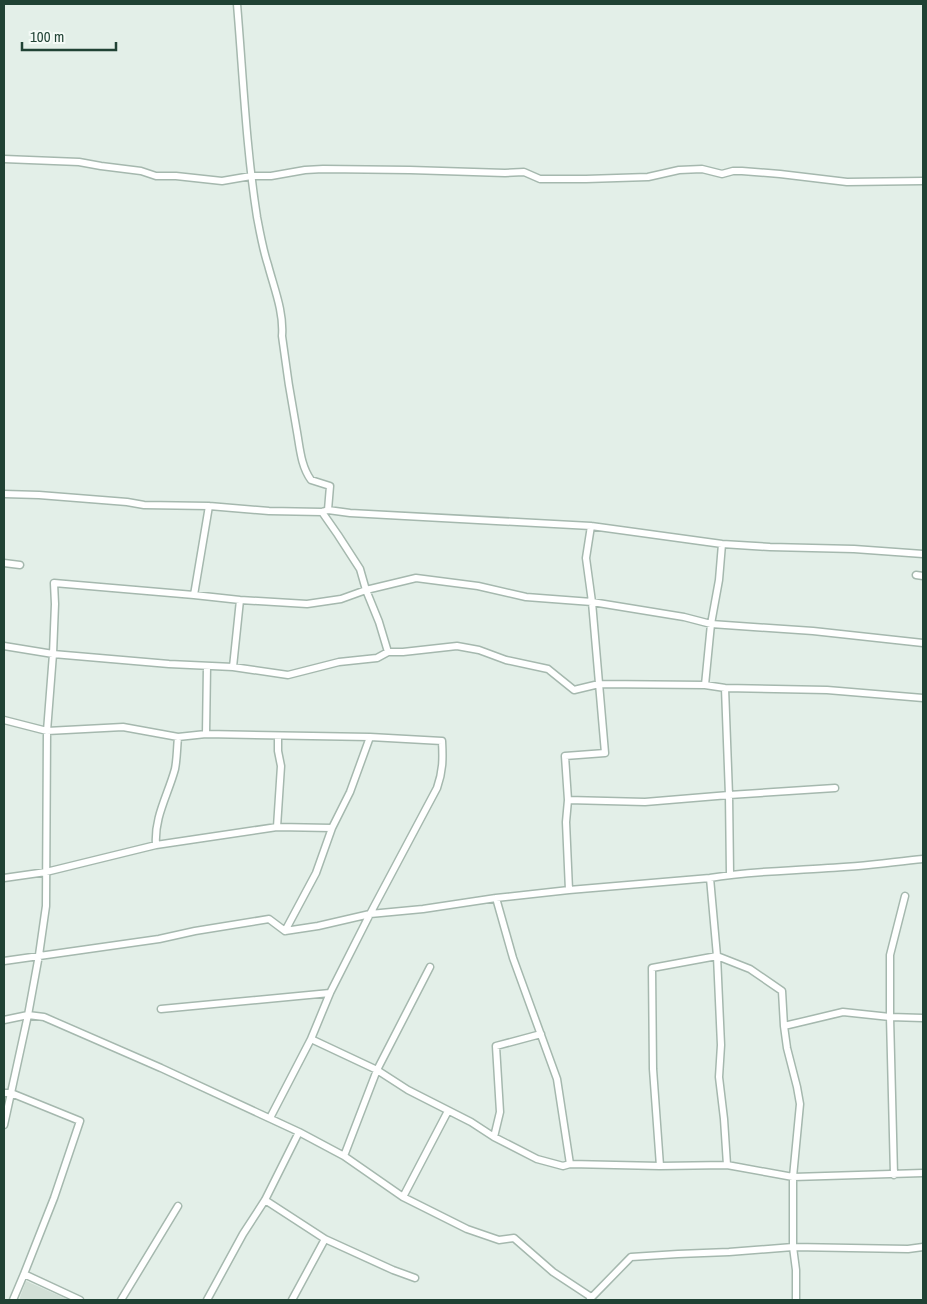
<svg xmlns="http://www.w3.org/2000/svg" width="927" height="1304" font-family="'Archivo Narrow',sans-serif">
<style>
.built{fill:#d1dfd6}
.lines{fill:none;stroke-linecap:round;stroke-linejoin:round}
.minor-casing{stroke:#a5b8ae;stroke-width:9}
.minor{stroke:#fff;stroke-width:6}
</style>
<rect width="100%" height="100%" fill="#e3efe8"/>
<!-- built -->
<path class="built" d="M26,1281L69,1300H19Z"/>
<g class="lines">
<defs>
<path id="minor" d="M237,4C243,75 246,147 257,217C260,233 263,250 268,265C274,288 284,312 282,336C286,368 291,400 297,432C300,449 301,466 311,480L330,486L328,510
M4,159L79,162L101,166L141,171L156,176H176L222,181L251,176H271L305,170L323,169L410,170L505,173L524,172L540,179H586L648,177L679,170L702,169L722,174L733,171H742L780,174L847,182L923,181
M4,494L39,495L127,502L144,505L209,506L269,511L322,512L328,510L350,513L591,526L722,544L770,547L854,549L923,554
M322,512L338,535L360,569L366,590L379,622L388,652
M4,563L20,565
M916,575L923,576
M194,595L209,506
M4,646L53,654L169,664L233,667L288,675L339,662L377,658L388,652H403L457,646L479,650L506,660L548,669L574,690L599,684L705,685L725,688L827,690L923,698
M233,667L240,600
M705,685L711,624L719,580L722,544
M725,688L729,795L730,874
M4,720L47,731L123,727L178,737L206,734L370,737L442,741C443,759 443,771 437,788L370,914L330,993L311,1039L270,1118
M206,734L207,666
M568,800L645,802L729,795L835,788
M277,827L281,766L278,751V736
M156,845C154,817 168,795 175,769C177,759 177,747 178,737
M4,878L46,872L156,845L277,827L332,828
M710,878L717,956L721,1045L719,1077L724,1119L727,1165
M569,890L566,822L568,800L565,756L605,753L592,602L586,558L591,526
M496,898L513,958L557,1079L570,1164
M285,931L316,873L332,828L350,792L370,737
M4,961L159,939L195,931L269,919L285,931L318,926L370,914L423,909L496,898L569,890L710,878C749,871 789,871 828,868C860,867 892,862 923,859
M161,1009L330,993
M4,1020L28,1015L44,1017L161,1068L299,1132L344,1156L403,1197L467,1229L499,1240L514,1238L553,1272L591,1297
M784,1026L843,1012L890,1017V955L905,896
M311,1039L377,1070L408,1090L471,1122L494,1137L537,1159L563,1166L570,1164L660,1166L727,1165L793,1177L923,1173
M4,1093H11L80,1121L54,1198L24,1274
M4,1125L28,1015L39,955L46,906L47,731L53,654L55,604L54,583L194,595L240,600L307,604L341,599L366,590L416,578L478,586L526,597L592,602L684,617L711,624L813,631L923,643
M494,1137L500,1112L496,1046L541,1034
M344,1156L377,1070L430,967
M660,1166L653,1069L652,968L717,956L750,969L782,991L784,1026L787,1048L797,1087L800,1104L793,1177V1247L796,1270V1300
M894,1175L890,1017L923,1018
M403,1197L448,1111
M265,1200L325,1239L393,1270L415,1278
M590,1299L631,1257L678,1254L729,1252L793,1247L908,1249L923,1247
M13,1300L24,1274L80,1300
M121,1300L178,1206
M207,1300L243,1234L265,1200L299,1132
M292,1300L325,1239"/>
</defs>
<!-- minor casing -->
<use href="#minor" class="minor-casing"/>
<!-- minor -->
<use href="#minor" class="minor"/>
</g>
<!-- border -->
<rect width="927" height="1304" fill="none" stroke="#204234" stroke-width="10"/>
<!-- scale -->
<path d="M22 42v8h94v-8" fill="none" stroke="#204234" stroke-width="2.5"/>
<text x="30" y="42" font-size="15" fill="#204234" stroke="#f4faf6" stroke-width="4" paint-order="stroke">100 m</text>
</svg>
